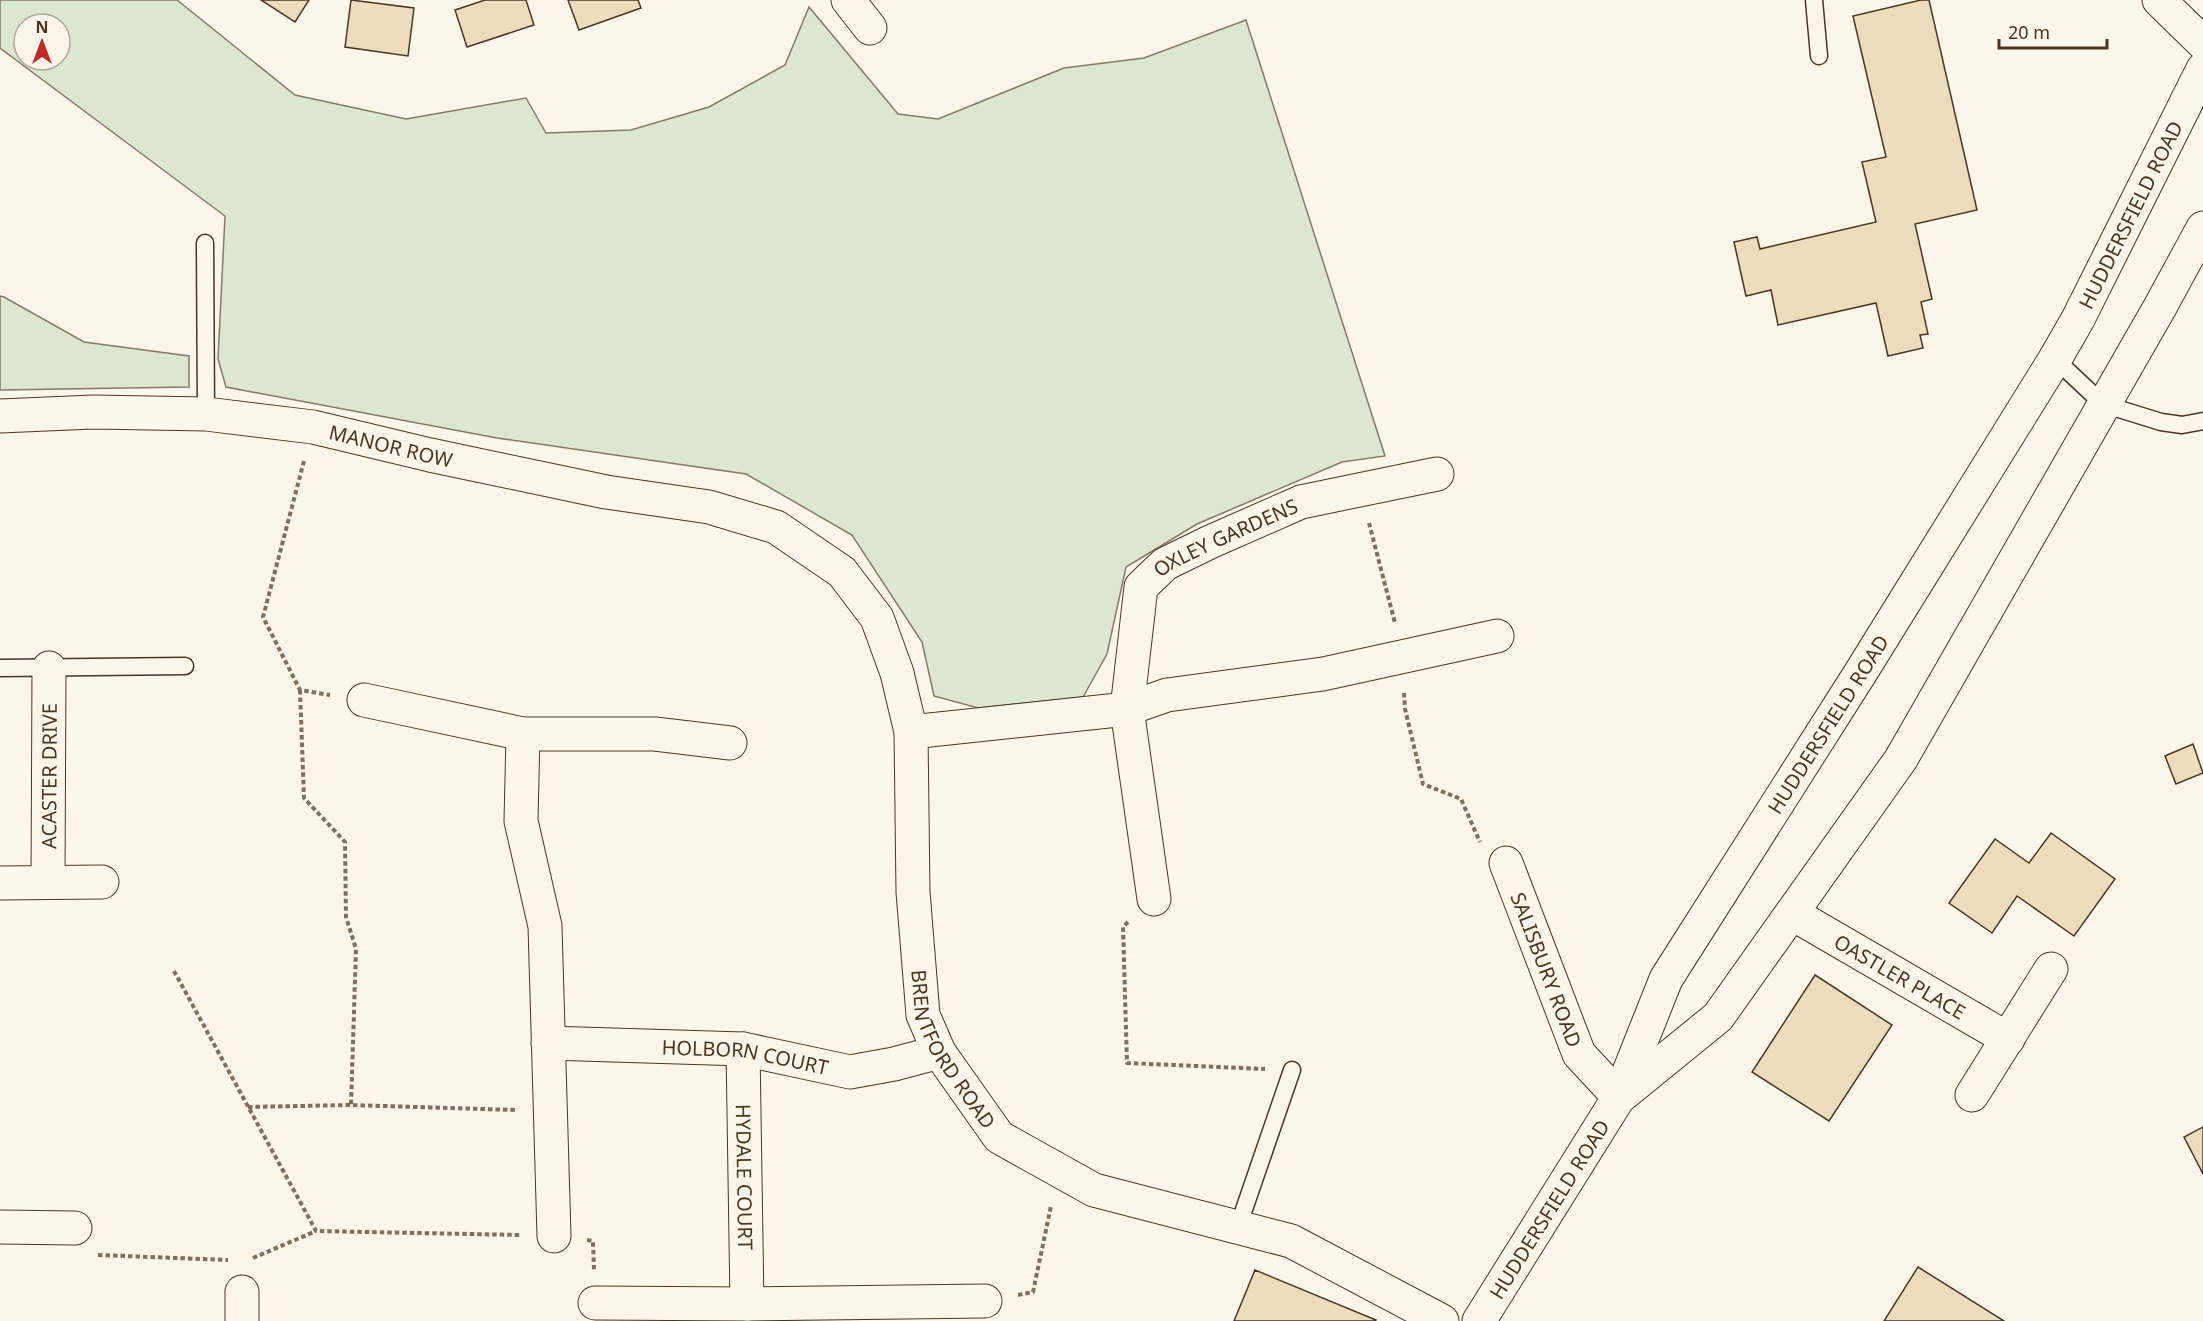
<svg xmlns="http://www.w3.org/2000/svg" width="2203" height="1321" font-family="'Noto Sans',sans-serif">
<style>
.green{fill:#dce7d0;stroke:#887966;stroke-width:1.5;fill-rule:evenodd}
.building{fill:#ecdcbc;stroke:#4a3520;stroke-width:1.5}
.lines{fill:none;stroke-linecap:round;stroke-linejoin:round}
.service-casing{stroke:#4a3520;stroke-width:19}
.minor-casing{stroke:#4a3520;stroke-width:35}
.primary-casing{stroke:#4a3520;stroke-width:35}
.path{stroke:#7f6f5c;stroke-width:4;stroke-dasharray:4.5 3;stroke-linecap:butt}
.service{stroke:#fbf6e9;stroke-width:16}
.minor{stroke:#fbf6e9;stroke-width:33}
.primary{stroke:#fbf6e9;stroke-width:33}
.labels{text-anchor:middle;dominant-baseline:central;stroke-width:4.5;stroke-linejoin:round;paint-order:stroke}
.street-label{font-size:20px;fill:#4a3520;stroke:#fbf6e9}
</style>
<rect width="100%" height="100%" fill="#fbf6e9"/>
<!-- green -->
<path class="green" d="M0,0H177L295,95L406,119L526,98L546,133L631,130L709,107L785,65L809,7L898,114L938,119L1064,68L1144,58L1246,20L1385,456L1342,462L1197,524L1126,567L1107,654L1083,697L978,708L934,696L922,642L852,535L746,474L497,438L226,387L218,359L225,216L0,48ZM24,24H60V60H24Z
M0,296L4,297L84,342L189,356V387L0,390Z"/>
<!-- building -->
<path class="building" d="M261,0H309L295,22Z
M351,0L414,8L408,56L345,47Z
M485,0H526L534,25L467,47L455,10Z
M568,0H638L641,8L579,30Z
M1921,0H1929L1977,210L1915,224L1932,299L1921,302L1928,334L1920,335L1923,348L1888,356L1876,303L1778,325L1771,290L1746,296L1734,242L1757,237L1760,249L1876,222L1862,162L1886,157L1853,16Z
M2193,744L2203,773L2176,784L2165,756Z
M2051,833L2115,879L2074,936L2017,896L1992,933L1949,903L1995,839L2029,863Z
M1815,975L1892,1025L1829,1121L1752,1072Z
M2203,1127V1174L2184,1137Z
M1918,1267L2004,1321H1884Z
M1255,1270L1376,1320L1375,1321H1234Z"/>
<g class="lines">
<defs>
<path id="service" d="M1814,0L1819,56
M205,243L206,414
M2055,359L2103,404L2161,422L2182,425L2203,421
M0,668L185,666
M1238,1227L1292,1070"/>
<g id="minor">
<path d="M848,0L870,28"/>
<path d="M2159,0L2203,43"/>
<path id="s1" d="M0,416L93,412L206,414L313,427L430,455L606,492L709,507L776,527L842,572L877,618L897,673L911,732L913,892L923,1015L939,1052L999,1137L1094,1190L1291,1241L1442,1321"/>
<path d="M364,700L523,734H655L730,743"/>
<path d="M911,732L1127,709L1167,695L1323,674L1497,636"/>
<path d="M523,734L521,821L545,926L554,1236"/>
<path id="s2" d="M1506,863L1579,1054L1619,1097"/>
<path id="s3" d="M48,882L49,668"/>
<path d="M0,883L102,882"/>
<path id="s4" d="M1154,899L1127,709L1141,587L1165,564L1210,542L1301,502L1437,474"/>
<path id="s5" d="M1793,914L2008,1039"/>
<path id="s6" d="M548,1043L743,1049L850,1072L894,1064L939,1052"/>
<path id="s7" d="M743,1049L747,1304"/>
<path d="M1972,1095L2051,969"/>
<path d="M0,1227L75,1228"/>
<path d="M242,1292V1321"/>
<path d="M595,1303L747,1304L985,1301"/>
</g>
<g id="primary">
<path d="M1621,1096L1718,1017L1901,759L2160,307L2203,228"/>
<path id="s8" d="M1479,1321L1619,1097L1666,979L1861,672L2055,359L2078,319L2203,69"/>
</g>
</defs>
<!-- service casing -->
<use href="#service" class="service-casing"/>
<!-- minor casing -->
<use href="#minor" class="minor-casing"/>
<!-- primary casing -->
<use href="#primary" class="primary-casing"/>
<!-- path -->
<path class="path" d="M304,461L263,617L300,690L330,695
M1369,523L1395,623
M300,690L304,798L345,842L346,917L356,949L351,1105
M1404,693L1405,709L1423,784L1461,799L1480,842
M1128,922L1123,927L1127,1063L1265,1069
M174,971L316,1231L520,1235
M248,1107L351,1105L516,1110
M587,1240L593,1241L594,1270
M98,1255L228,1260
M253,1258L316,1231
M1018,1295L1033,1292L1051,1206"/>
<!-- service -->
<use href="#service" class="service"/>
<!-- minor -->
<use href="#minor" class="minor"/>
<!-- primary -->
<use href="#primary" class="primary"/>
</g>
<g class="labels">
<!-- street labels -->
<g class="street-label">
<text stroke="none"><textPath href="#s8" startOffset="1286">HUDDERSFIELD ROAD</textPath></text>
<text stroke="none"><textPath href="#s1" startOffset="394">MANOR ROW</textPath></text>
<text stroke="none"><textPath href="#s4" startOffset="414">OXLEY GARDENS</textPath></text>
<text stroke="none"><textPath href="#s8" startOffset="693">HUDDERSFIELD ROAD</textPath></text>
<text stroke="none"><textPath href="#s3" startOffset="106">ACASTER DRIVE</textPath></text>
<text stroke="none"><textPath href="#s2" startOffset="114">SALISBURY ROAD</textPath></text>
<text stroke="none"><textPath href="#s5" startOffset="124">OASTLER PLACE</textPath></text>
<text stroke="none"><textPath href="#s1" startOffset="1371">BRENTFORD ROAD</textPath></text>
<text stroke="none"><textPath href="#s6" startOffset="198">HOLBORN COURT</textPath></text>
<text stroke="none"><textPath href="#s7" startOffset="128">HYDALE COURT</textPath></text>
<text stroke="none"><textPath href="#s8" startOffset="132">HUDDERSFIELD ROAD</textPath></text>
</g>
</g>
<!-- north arrow -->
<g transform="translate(42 42)"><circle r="28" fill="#fbf6e9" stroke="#b4a999" stroke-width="1.5"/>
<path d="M0-4.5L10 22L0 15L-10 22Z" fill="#c62828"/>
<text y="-9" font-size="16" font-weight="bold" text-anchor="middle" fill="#4a3520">N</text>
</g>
<!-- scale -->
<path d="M1999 39v9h108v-9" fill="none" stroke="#4a3520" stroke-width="3"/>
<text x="2008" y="39" font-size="18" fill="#4a3520" stroke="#fbf6e9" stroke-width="4.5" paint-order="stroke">20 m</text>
</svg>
